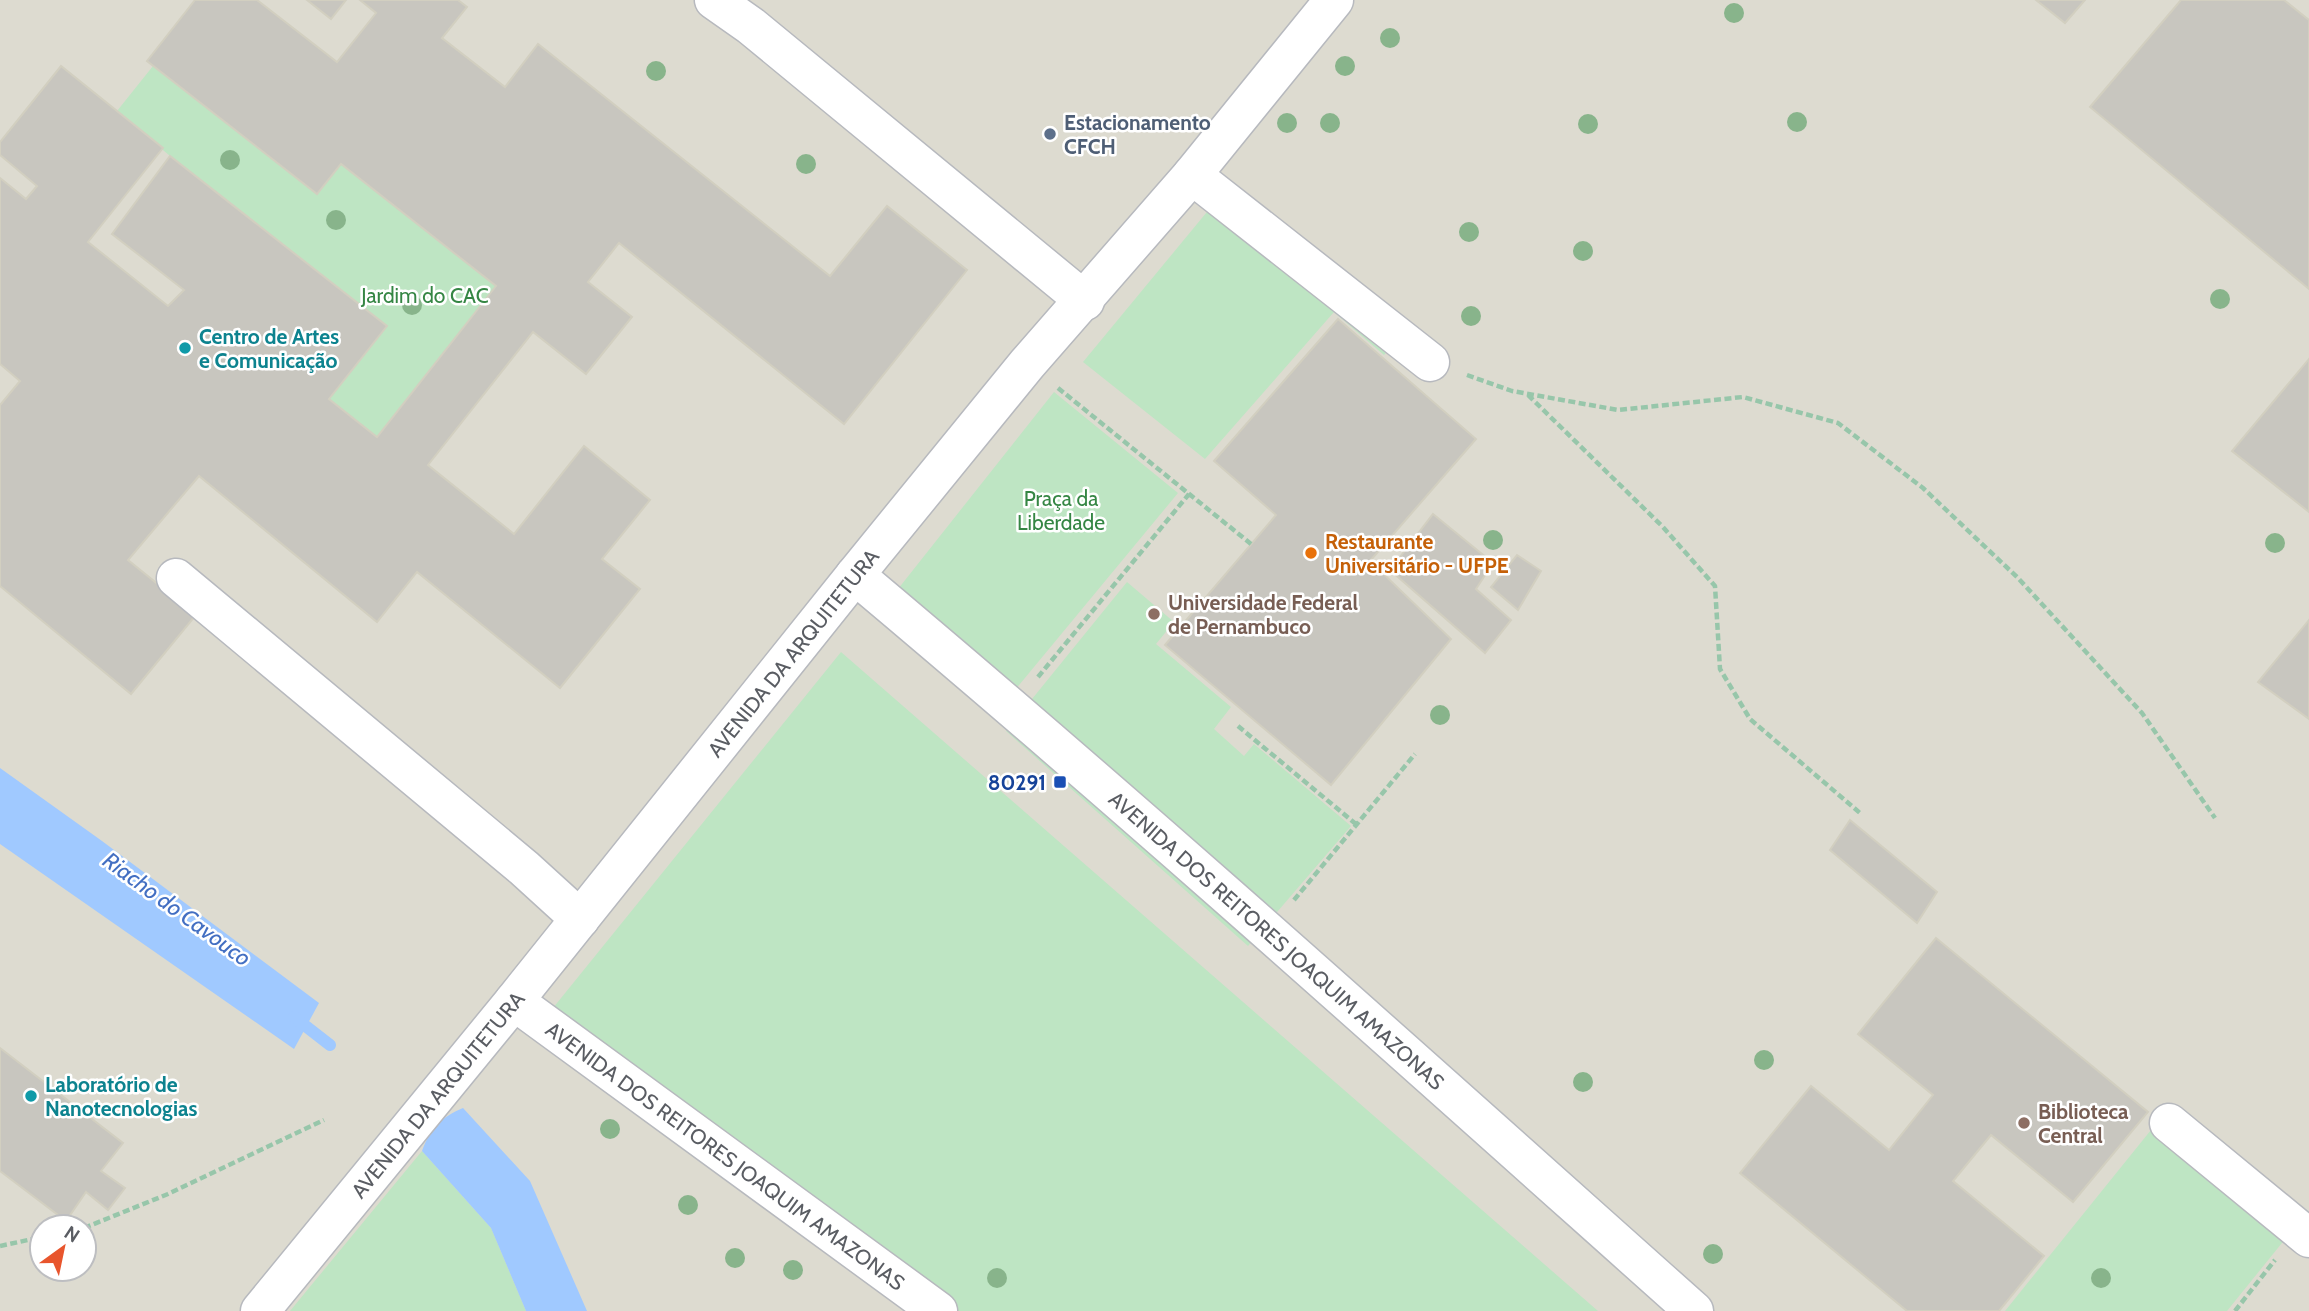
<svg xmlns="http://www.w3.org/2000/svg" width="2309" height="1311" font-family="Cabin,sans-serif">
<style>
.education{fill:#dddbd0;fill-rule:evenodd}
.green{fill:#bee5c3}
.water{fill:#a0c9ff}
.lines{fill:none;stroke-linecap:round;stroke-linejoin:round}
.stream{stroke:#a0c9ff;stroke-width:12}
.building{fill:#c8c6bf;stroke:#d2cfc0;stroke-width:2}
.minor-casing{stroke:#b7b9be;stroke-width:41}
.path{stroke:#97c6aa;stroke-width:4.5;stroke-dasharray:7 3.5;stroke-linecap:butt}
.minor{stroke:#fff;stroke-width:38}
.tree{fill:#88b48b}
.service-dot{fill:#5c6f8a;stroke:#fff;stroke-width:2.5}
.culture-dot{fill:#0f9aa8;stroke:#fff;stroke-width:2.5}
.food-dot{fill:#e8710a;stroke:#fff;stroke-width:2.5}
.education-dot{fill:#8d6e63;stroke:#fff;stroke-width:2.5}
.transit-dot{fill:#1a4fb4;stroke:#fff;stroke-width:2.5}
.labels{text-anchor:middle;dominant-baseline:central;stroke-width:5;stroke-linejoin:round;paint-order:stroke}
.service-label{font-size:21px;font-weight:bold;fill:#4e5e75;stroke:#fff;text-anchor:start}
.park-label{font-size:21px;fill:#358644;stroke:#fff}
.culture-label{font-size:21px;font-weight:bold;fill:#0d838f;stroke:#fff;text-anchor:start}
.food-label{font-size:21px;font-weight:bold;fill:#c56008;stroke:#fff;text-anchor:start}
.education-label{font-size:21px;font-weight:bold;fill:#785e54;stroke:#fff;text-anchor:start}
.street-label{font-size:21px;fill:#5a5d63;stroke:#fff}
.transit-label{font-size:21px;font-weight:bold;fill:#164399;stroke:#fff;text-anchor:end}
.water-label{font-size:23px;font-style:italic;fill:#436fc2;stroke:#fff}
</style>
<rect width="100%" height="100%" fill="#edece2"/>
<!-- education -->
<path class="education" d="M0,0H2309V1311H0ZM42,1227H84V1269H42Z"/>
<!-- green -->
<path class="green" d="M153,66L317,194L341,164L496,286L377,437L329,399L387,326L170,156L117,111Z
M1216,201L1395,342L1384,355L1334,312L1205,459L1083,362Z
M1054,392L1178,493L995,714L879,613Z
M1127,582L1174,622L1156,644L1231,707L1214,729L1244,756L1254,744L1351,826L1248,946L1006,731Z
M841,652L1598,1311H952L553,1008Z
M2155,1125L2290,1233L2227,1311H2005Z
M422,1151L491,1228L526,1311H290Z"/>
<!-- water -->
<path class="water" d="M0,768L102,841L319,1003L294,1049L0,844Z
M463,1108L530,1181L587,1311H526L491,1228L422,1151C430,1129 441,1117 463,1108Z"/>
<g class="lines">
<!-- stream -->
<path class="stream" d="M294,1017L330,1045"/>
</g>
<!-- building -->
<path class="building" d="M195,0H257L337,62L376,13L360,0H458L467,7L442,38L505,87L538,44L830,276L887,206L967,270L844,424L619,243L588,282L632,317L586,374L533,332L428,465L514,534L584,446L650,500L602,559L640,589L560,688L417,572L377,622L199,476L128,560L196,615L131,694L0,586V405L20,381L0,364V178L26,199L37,186L0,155V142L61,66L163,148L88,242L168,306L184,290L112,234L170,156L387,326L329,399L377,437L496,286L341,164L317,194L147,61Z
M307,0H346L331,19Z
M2036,0H2085L2065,23Z
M2181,0H2284L2309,20V289L2090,107Z
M1338,319L1476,439L1370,561L1451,639L1331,785L1165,645L1276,515L1214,461Z
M2309,359V512L2232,451Z
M1433,514L1493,563L1476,589L1511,620L1485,653L1390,570Z
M1517,555L1541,571L1518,610L1491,587Z
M2309,620V719L2258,682Z
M1850,820L1937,892L1917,923L1830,850Z
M1936,938L2148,1112L2073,1202L1991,1135L1953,1181L2044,1256L1999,1311H1907L1740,1173L1811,1086L1889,1150L1933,1095L1858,1034Z
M0,1048L123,1143L101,1171L125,1188L108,1210L86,1192L66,1221L0,1171Z"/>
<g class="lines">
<defs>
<g id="minor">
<path d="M714,0L751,26L1085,301"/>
<path d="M1192,175L1430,362"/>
<path id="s1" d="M855,575C1140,814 1416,1063 1694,1311"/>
<path d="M176,578L524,868L580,919"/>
<path id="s2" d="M514,1001L938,1311"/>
<path d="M2169,1123L2309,1238"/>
<path id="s3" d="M260,1311L514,1001L855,575L1027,364L1192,175L1334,0"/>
</g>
</defs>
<!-- minor casing -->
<use href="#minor" class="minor-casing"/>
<!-- path -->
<path class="path" d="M1467,375L1512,391L1618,410L1743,397L1838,423L1923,488L2018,578L2142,713L2215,818
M1058,388L1251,544
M1528,395L1663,527L1715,586L1720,669L1750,719L1860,813
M1038,677L1189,494
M1238,726L1357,825
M1294,900L1415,754
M84,1228L168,1194L324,1120
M0,1246L42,1237
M2235,1311L2275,1260"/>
<!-- minor -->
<use href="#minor" class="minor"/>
</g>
<!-- trees -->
<g class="tree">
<circle cx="1734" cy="13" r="10"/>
<circle cx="1390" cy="38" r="10"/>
<circle cx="1345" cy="66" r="10"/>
<circle cx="656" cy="71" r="10"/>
<circle cx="1797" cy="122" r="10"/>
<circle cx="1287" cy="123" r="10"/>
<circle cx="1330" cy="123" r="10"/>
<circle cx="1588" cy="124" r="10"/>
<circle cx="230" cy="160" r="10"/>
<circle cx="806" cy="164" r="10"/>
<circle cx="336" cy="220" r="10"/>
<circle cx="1469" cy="232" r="10"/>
<circle cx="1583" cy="251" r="10"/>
<circle cx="2220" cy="299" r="10"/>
<circle cx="412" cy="305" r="10"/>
<circle cx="1471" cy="316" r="10"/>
<circle cx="1493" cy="540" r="10"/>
<circle cx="2275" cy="543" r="10"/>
<circle cx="1440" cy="715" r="10"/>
<circle cx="1764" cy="1060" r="10"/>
<circle cx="1583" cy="1082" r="10"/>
<circle cx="610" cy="1129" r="10"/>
<circle cx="688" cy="1205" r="10"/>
<circle cx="1713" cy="1254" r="10"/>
<circle cx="735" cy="1258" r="10"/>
<circle cx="793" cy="1270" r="10"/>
<circle cx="997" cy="1278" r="10"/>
<circle cx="2101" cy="1278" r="10"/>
</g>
<!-- markers -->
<circle class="service-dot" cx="1050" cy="134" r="7"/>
<g class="culture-dot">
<circle cx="185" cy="348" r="7"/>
<circle cx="31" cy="1096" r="7"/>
</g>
<circle class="food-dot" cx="1311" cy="553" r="7"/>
<g class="education-dot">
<circle cx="1154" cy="614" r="7"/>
<circle cx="2024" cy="1123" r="7"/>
</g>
<rect class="transit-dot" x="1053" y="775" width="14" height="14" rx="3.5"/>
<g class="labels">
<!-- service labels -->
<g class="service-label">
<text x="1064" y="122">Estacionamento<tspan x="1064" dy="24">CFCH</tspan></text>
</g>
<!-- park labels -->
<g class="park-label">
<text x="425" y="295">Jardim do CAC</text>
<text x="1061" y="498">Praça da<tspan x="1061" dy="24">Liberdade</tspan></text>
</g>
<!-- culture labels -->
<g class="culture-label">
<text x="199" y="336">Centro de Artes<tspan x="199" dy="24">e Comunicação</tspan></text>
<text x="45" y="1084">Laboratório de<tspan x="45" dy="24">Nanotecnologias</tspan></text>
</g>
<!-- food labels -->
<g class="food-label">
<text x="1325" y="541">Restaurante<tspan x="1325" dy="24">Universitário - UFPE</tspan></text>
</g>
<!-- education labels -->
<g class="education-label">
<text x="1168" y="602">Universidade Federal<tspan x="1168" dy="24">de Pernambuco</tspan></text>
<text x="2038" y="1111">Biblioteca<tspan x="2038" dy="24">Central</tspan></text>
</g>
<!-- street labels -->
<g class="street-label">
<text stroke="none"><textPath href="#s3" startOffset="847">AVENIDA DA ARQUITETURA</textPath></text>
<text stroke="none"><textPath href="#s1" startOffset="558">AVENIDA DOS REITORES JOAQUIM AMAZONAS</textPath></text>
<text stroke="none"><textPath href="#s3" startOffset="280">AVENIDA DA ARQUITETURA</textPath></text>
<text stroke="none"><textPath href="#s2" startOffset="262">AVENIDA DOS REITORES JOAQUIM AMAZONAS</textPath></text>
</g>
<!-- transit labels -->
<g class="transit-label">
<text x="1046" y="782">80291</text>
</g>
<!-- water labels -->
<g class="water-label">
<text transform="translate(177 909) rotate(36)">Riacho do Cavouco</text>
</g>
</g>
<!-- north arrow -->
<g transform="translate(63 1248) rotate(33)"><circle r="33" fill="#ffffff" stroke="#bdbec1" stroke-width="2"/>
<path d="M0-5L12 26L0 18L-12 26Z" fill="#e8552d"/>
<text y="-10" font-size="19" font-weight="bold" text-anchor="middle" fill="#5a5d63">N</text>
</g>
</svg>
